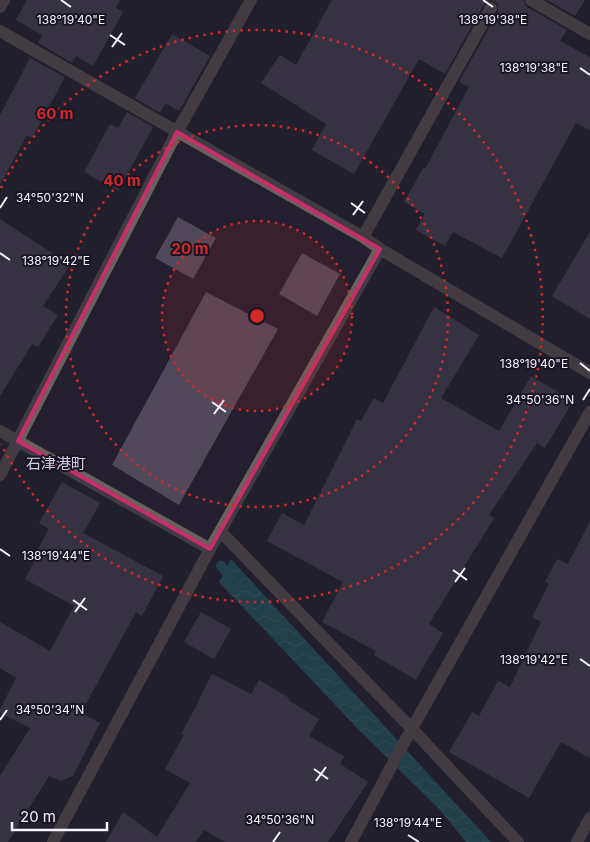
<svg xmlns="http://www.w3.org/2000/svg" width="590" height="842" font-family="Inter,'Noto Sans JP',sans-serif">
<style>
.water{fill:url(#water-waves)}
.lines{fill:none;stroke-linecap:round;stroke-linejoin:round}
.stream{stroke:#226672;stroke-width:10}
.building{fill:#514959}
.minor{stroke:#69615c;stroke-width:12}
.marked{fill:none;stroke:#c72e6b;stroke-width:4;stroke-linejoin:round}
.ticks{fill:none;stroke:#f5f3fd;stroke-width:2}
.ring{fill:none;stroke:#d62828;stroke-width:2.5;stroke-dasharray:2.5 5}
.labels{text-anchor:middle;dominant-baseline:central;stroke-width:4;stroke-linejoin:round;paint-order:stroke}
.quarter-label{font-size:15px;fill:#d2cde1;stroke:#1a1624}
.ticks-label{font-size:12px;text-anchor:middle;fill:#f5f3fd;stroke:#1a1624;stroke-width:4;stroke-linejoin:round;paint-order:stroke}
.centre{fill:#d62828;stroke:#1a1624;stroke-width:2.5}
.ring-label{font-size:15px;text-anchor:middle;font-weight:bold;fill:#d62828;stroke:#1a1624;stroke-width:4;stroke-linejoin:round;paint-order:stroke}
</style>
<defs>
<pattern id="water-waves" width="16" height="10" patternUnits="userSpaceOnUse" patternTransform="scale(1.25)"><rect width="16" height="10" fill="#226672"/><path d="M0 5q4-4 8 0t8 0" fill="none" stroke="#437c87"/></pattern>
</defs>
<rect width="100%" height="100%" fill="#231f2e"/>
<!-- water -->
<path class="water" d="M231,559L491,842H466L440,810L357,728L219,582Z"/>
<g class="lines">
<!-- stream -->
<path class="stream" d="M221,566L234,580"/>
</g>
<!-- building -->
<path class="building" d="M27,0H120L116,8L123,12L93,66L76,56L72,63L38,43L42,35L16,20Z
M332,0H490L484,4L445,74L419,59L354,174L312,150L326,124L261,83L280,55L296,65Z
M492,0H523L527,7L567,30L560,41L590,57V130L576,123L502,258L453,232L445,246L416,230L425,214L404,202L423,168L425,169L469,87L459,82L498,12V4Z
M547,0H585L575,16Z
M172,34L210,56L179,111L165,103L160,113L135,98Z
M30,58L65,77L32,138L27,135L0,185V115Z
M127,112L153,127L118,191L84,172L110,124L118,128Z
M178,217L216,238L193,279L155,258Z
M0,219L70,265L43,306L58,315L38,347L32,344L0,396Z
M590,232V319L552,296Z
M302,253L340,274L317,316L279,294Z
M206,292L278,329L179,505L112,465Z
M434,307L479,335L441,398L499,431L531,376L573,401L545,448L537,443L489,515L494,518L429,624L443,633L416,680L374,655L376,651L322,622L343,582L267,541L282,513L304,525L357,419L361,421L374,398L383,403Z
M62,482L100,503L83,533L163,576L142,616L136,612L81,713L100,723L73,776L61,781L49,776L8,842H0V776L30,728L0,713V709L16,678L0,668V622L50,651L74,606L25,579L40,550L38,549L49,529L39,523Z
M590,521V758L561,742L529,798L449,752L472,712L479,716L498,681L510,687L541,622L532,617L549,584L545,582L557,559L568,564Z
M201,612L231,629L214,659L184,642Z
M212,674L251,694L259,680L289,698L288,700L319,719L309,736L344,756L340,764L368,782L328,842H225L204,830L196,842H106L123,812L157,837L190,783L165,769L184,735L181,734L199,701H198Z"/>
<g class="lines">
<!-- minor -->
<path class="minor" d="M531,0L590,34
M0,7L4,0
M0,31L363,237L380,249L590,373
M363,237L491,8
M0,431L210,549
M0,475L177,132L251,0
M220,531L412,729L518,842
M53,842L210,549L380,249
M351,842L406,739L590,412
M577,842L590,818"/>
</g>
<!-- marked area -->
<path d="M0 0H590V842H0ZM177,132L380,249L210,549L18,441Z" fill="#231f2e" fill-opacity=".55" fill-rule="evenodd"/>
<path class="marked" d="M177,132L380,249L210,549L18,441Z"/>
<!-- ticks -->
<path class="ticks" d="M61,0L71,7M483,0L493,7M110,35L125,45M112,47L122,33M580,68L590,75M351,203L365,213M0,208L7,197M353,215L363,201M0,253L10,260M580,363L590,371M583,400L590,389M212,402L226,412M214,414L224,400M0,549L10,556M453,570L467,580M455,582L465,568M73,600L87,610M75,612L85,598M580,659L590,666M0,720L7,710M314,769L328,779M316,781L326,767M408,835L419,842M273,842L280,832"/>
<!-- distance rings -->
<circle cx="257" cy="316" r="95" fill="#d62828" fill-opacity=".12"/>
<g class="ring">
<circle cx="257" cy="316" r="95"/>
<circle cx="257" cy="316" r="191"/>
<path d="M1 188A286 286 0 1 1 1 444"/>
</g>
<g class="labels">
<!-- quarter labels -->
<g class="quarter-label">
<text x="56" y="463">石津港町</text>
</g>
</g>
<g class="ticks-label">
<text x="493" y="24">138°19'38"E</text>
<text x="71" y="24">138°19'40"E</text>
<text x="534" y="72">138°19'38"E</text>
<text x="50" y="202">34°50'32"N</text>
<text x="56" y="265">138°19'42"E</text>
<text x="534" y="368">138°19'40"E</text>
<text x="540" y="404">34°50'36"N</text>
<text x="56" y="560">138°19'44"E</text>
<text x="534" y="664">138°19'42"E</text>
<text x="50" y="714">34°50'34"N</text>
<text x="280" y="824">34°50'36"N</text>
<text x="408" y="827">138°19'44"E</text>
</g>
<circle cx="257" cy="316" r="8" class="centre"/>
<g class="ring-label">
<text x="55" y="119">60 m</text>
<text x="122" y="186">40 m</text>
<text x="190" y="254">20 m</text>
</g>
<!-- scale -->
<path d="M12 822v8h95v-8" fill="none" stroke="#f5f3fd" stroke-width="2.5"/>
<text x="20" y="822" font-size="15" fill="#f5f3fd" stroke="#1a1624" stroke-width="4" paint-order="stroke">20 m</text>
</svg>
